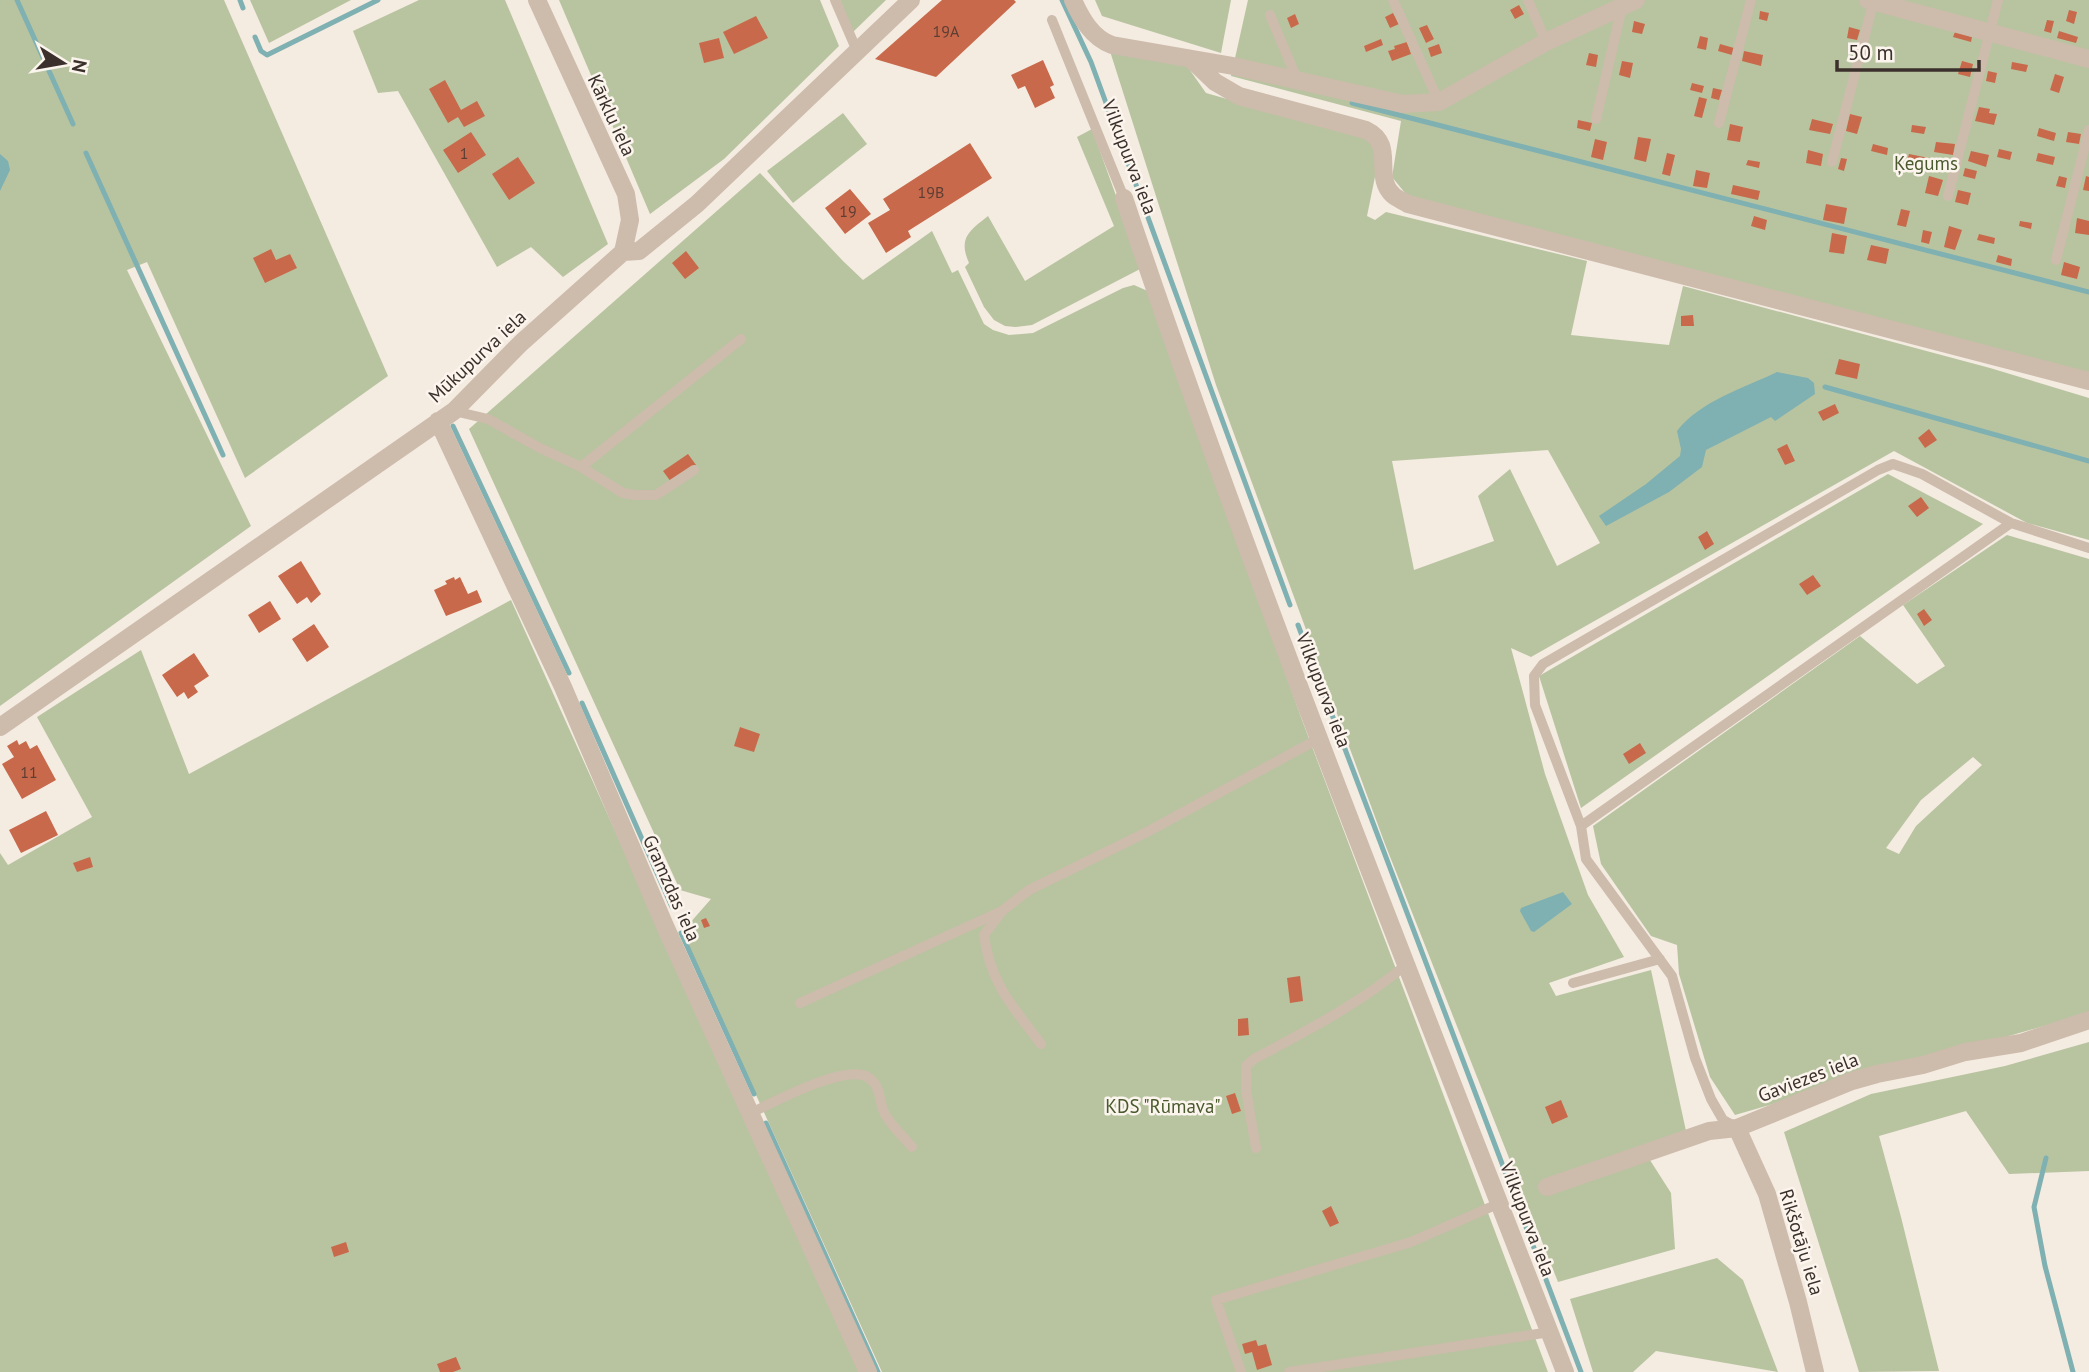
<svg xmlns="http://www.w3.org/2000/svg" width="2089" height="1372" font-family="'PT Sans',sans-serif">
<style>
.green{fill:#b8c4a0;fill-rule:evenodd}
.water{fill:#7fb0b2}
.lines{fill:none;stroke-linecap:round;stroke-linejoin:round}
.stream{stroke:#7fb0b2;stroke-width:5}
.building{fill:#c8694b}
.service{stroke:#cdbbac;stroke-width:10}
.minor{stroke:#cdbbac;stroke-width:18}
.labels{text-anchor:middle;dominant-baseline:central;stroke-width:5;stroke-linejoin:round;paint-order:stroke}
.number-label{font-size:16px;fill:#5e3e33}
.street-label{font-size:19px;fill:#3b302b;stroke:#fbf5ee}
.park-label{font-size:19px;fill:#4a5a2e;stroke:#fbf5ee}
</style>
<rect width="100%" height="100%" fill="#f4ebe1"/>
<!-- green -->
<path class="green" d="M0,0H224L388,376L245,478L147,262L127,270L251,526L0,706Z
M250,0H351L269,43Z
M419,0H505L608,244L563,277L531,247L497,267L398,91L378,93L353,31Z
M559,0H820L839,46L724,159L650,214Z
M840,0H886L853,32Z
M1095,0H1231L1221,53L1102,16Z
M1248,0H2089V375L1410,199L1392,177L1401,121L1231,76Z
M1109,48L1187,66L1206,93L1371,140L1378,162L1367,216L1375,220L1386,212L1587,261L1571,335L1669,345L1683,286L1990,368L2089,398V540L2027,523L1894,451L1531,657L1511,648L1545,774L1588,895L1624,957L1549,983L1556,996L1651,970L1686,1131L1641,1146L1671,1193L1675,1249L1558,1282L1385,844L1216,385ZM1548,450L1600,543L1557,566L1510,469L1478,496L1494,541L1414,570L1392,461Z
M843,113L867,144L793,203L767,171Z
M1092,129L1142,268L1032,325L1015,327L1005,326L994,320L984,307L965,267L969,263C958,238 969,231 988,216L1025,281L1114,226L1077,137Z
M760,173L843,261L863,280L932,231L952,273L958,270L984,324L993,330L1009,335L1033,333L1123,288L1134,285L1150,292L1302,720L1548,1372H882L682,932L711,899L680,890L469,429Z
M1888,474L1983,524L1581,808L1539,676Z
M2007,535L2089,559V1013L1735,1115L1710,1077L1679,974L1677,945L1651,936L1601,864L1593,826L1860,636L1917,684L1945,666L1903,605ZM1973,757L1982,765L1916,826L1899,854L1886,848L1921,800Z
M511,600L859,1372H0V853L8,865L92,817L37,717L141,650L189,774Z
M2089,1042V1171L2009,1174L1966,1111L1879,1136L1901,1217L1939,1371L1859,1372L1784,1132L1871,1094L2005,1066Z
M1717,1258L1743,1280L1778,1372L1656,1351L1633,1372H1593L1570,1299Z"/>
<!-- water -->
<path class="water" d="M0,154L8,161L10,170L0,191Z
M1777,372L1808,378L1814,383L1815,394L1775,421L1771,417L1706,450L1702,467L1669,492L1606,526L1599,516L1646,484L1680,456L1681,449L1677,431C1700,401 1744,388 1777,372Z
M1563,892L1572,904L1534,932L1531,931L1520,911L1521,908Z"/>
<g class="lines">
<!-- stream -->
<path class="stream" d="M17,0L73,124
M240,0L243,8
M1062,0L1091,62L1290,605
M255,37L261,51L267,55L378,0
M1352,103L2089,292
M86,153L223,455
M1825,387L2089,461
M453,426L569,673
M1298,625L1581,1372
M582,703L672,907
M681,933L754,1094
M766,1123L878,1372
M2046,1158L2034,1207L2045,1266L2073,1372"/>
</g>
<!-- building -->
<path class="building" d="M942,0H1014L1016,2L936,77L875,59Z
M1519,5L1524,14L1515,19L1510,10Z
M2069,10L2077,12L2074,24L2066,21Z
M1760,11L1769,13L1767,21L1759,19Z
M1393,13L1399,24L1390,28L1385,17Z
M1295,14L1299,24L1291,28L1287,18Z
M756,16L768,38L734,54L723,32Z
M2047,20L2054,21L2051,33L2044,31Z
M1634,21L1645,24L1642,34L1632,32Z
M1427,25L1434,39L1426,43L1419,28Z
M1849,27L1860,30L1857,40L1847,38Z
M2059,31L2078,37L2076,43L2057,38Z
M1955,32L1972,37L1971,42L1953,37Z
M1700,36L1708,38L1706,50L1697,48Z
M719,38L724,58L704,63L699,43Z
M1381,39L1383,45L1366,52L1364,46Z
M1407,42L1411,54L1392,61L1388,51L1395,49L1394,46Z
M1439,44L1442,53L1431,57L1428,48Z
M1720,44L1734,48L1732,55L1718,51Z
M1744,51L1763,55L1761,66L1742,61Z
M1589,53L1598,55L1596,67L1586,65Z
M1043,60L1054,85L1050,87L1055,98L1035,108L1025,86L1018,89L1011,75Z
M1622,61L1633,63L1630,78L1619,75Z
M1962,61L1973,64L1970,77L1958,74Z
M2012,62L2028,65L2026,72L2011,69Z
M1988,71L1997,73L1995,83L1986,81Z
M2055,74L2064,77L2059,93L2050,90Z
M445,80L461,110L477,101L485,116L464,127L458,117L448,123L429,89Z
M1692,83L1704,86L1702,93L1690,90Z
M1713,88L1722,90L1719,100L1711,98Z
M1699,97L1707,99L1702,118L1694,116Z
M1979,107L1990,109L1989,113L1997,114L1994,125L1975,121Z
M1850,114L1862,117L1857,134L1846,131Z
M1812,119L1833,124L1830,134L1809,130Z
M1578,120L1592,123L1590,131L1577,128Z
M1730,124L1743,127L1740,142L1727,140Z
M1912,125L1926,127L1924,134L1911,132Z
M2039,128L2056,133L2054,141L2037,136Z
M471,132L486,155L458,173L443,150Z
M2068,132L2081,134L2079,144L2066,142Z
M1638,137L1651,139L1646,162L1634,159Z
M1595,139L1607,142L1603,160L1591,157Z
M1936,142L1955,144L1953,155L1934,152Z
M970,143L992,178L908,231L911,237L886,253L868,223L890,210L883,199Z
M1873,144L1888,148L1887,155L1871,151Z
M1999,149L2012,152L2010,160L1997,157Z
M1808,150L1823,154L1821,166L1806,163Z
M1971,151L1989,155L1986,167L1968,161Z
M1667,153L1675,155L1670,176L1662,174Z
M2038,153L2055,157L2053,165L2036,161Z
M1909,154L1929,158L1927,165L1907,161Z
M518,157L535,183L509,200L492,174Z
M1841,158L1847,159L1844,171L1838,169Z
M1748,160L1760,162L1759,168L1746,165Z
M1965,168L1977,171L1975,179L1963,176Z
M1696,170L1710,173L1707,188L1693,186Z
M1929,176L1943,180L1938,196L1925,193Z
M2059,176L2067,178L2065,188L2056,186Z
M2086,176L2089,177V191L2083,190Z
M1733,185L1760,191L1758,200L1731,194Z
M850,189L871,214L845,234L825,208Z
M1958,190L1971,193L1968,205L1955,202Z
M1826,204L1847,208L1844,224L1823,220Z
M1901,209L1910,211L1906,227L1897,225Z
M1754,216L1767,220L1765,230L1751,226Z
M2077,218L2089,221V235L2075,233Z
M2020,221L2032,223L2031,229L2019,226Z
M1949,226L1962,230L1955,250L1944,247Z
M1923,230L1932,232L1929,244L1921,242Z
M1832,233L1847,236L1844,254L1829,252Z
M1979,234L1995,238L1994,244L1977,240Z
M1871,245L1889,249L1886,264L1867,260Z
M271,249L276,260L290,254L297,268L265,283L253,258Z
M686,251L699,268L685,279L672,263Z
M1998,255L2012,259L2011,266L1996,262Z
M2064,262L2080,267L2077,279L2061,275Z
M1693,315L1694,326H1681V316Z
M1839,359L1860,364L1857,379L1835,374Z
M1835,404L1839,413L1823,421L1818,412Z
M1929,429L1937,440L1925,448L1918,438Z
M1787,444L1795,461L1785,465L1777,449Z
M688,454L696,465L671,482L663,471Z
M1921,497L1929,508L1917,517L1908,506Z
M1707,531L1714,544L1705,550L1698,537Z
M301,561L321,594L311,603L307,597L297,604L278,576Z
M1813,575L1821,586L1807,595L1799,584Z
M454,577L455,580L460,577L468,594L477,590L482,602L446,616L434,590L447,584L445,581Z
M270,601L281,619L259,633L248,615Z
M1924,609L1932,620L1924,626L1917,614Z
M314,624L329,647L307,662L292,639Z
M194,653L209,676L194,686L198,692L188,699L184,692L177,697L162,675Z
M740,727L760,734L754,752L734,746Z
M17,740L19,745L26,741L30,749L37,745L56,780L22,799L2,764L14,757L7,746Z
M1640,743L1646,753L1629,764L1623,754Z
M46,811L58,835L21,853L9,830Z
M90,857L93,867L77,872L73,863Z
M706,918L710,926L704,928L701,920Z
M1300,976L1303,1001L1290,1003L1287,978Z
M1248,1018L1249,1035L1238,1036V1019Z
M1235,1093L1241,1111L1232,1114L1226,1096Z
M1561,1100L1568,1117L1552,1124L1545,1107Z
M1331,1206L1339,1223L1330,1227L1322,1211Z
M346,1242L349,1252L334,1257L331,1247Z
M1256,1340L1258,1346L1266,1344L1272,1365L1257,1370L1252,1352L1245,1354L1242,1344Z
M456,1357L461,1369L453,1372H440L437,1364Z"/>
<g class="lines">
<!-- service -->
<path class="service" d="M835,0L857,51
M1393,0L1439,102
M1528,0L1546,42
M1270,15L1297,79
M1052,20L1124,198
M1596,119L1622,7
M1719,123L1751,0
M1832,162L1874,0
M1948,196L1998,0
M2056,260L2089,130
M454,411L488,419L540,448L581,467L623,493L635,495H656L694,470
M581,467L741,339
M1581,826L2011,523
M1000,914L984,935C990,983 1013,1007 1041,1044
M1573,983L1660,959
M800,1003L1002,911L1029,890L1147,832L1320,738
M751,1113C774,1102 848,1062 869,1078C881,1086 879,1101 884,1112C890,1125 903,1136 912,1147
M1734,1126L1723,1120L1711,1099L1695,1058L1672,976L1586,859L1581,826L1535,705L1534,676L1543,664L1878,470L1893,464L1922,474L2011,523L2089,548
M1256,1148L1246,1090V1066L1254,1059C1308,1030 1361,1003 1407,964
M1241,1372L1216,1300L1411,1242L1500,1203
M1289,1372L1550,1332"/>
<!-- minor -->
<path class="minor" d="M537,0L626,194L630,220L623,252
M1073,0C1081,18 1092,38 1112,45L1233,66L1403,104L1439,102L1546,42L1636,0
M1868,0L2089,59
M1191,59L1215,82L1239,96L1366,130C1397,145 1372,176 1393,195C1397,199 1404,201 1408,204L2089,381
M1124,198C1257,595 1414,983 1565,1372
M438,421L563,687L665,926L868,1372
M0,727L454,411L521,343L623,252L639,251L697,204L911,0
M1737,1128L1767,1194L1798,1302L1815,1372
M1547,1187L1709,1131L1737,1128L1852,1081L1877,1074L1923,1065L1965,1052L2021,1043L2089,1020"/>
</g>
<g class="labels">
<!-- number labels -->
<g class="number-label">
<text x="946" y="31">19A</text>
<text x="464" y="153">1</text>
<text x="931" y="192">19B</text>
<text x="848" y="211">19</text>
<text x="29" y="772">11</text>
</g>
<!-- street labels -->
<g class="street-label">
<text transform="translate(612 115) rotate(65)">Kārklu iela</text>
<text transform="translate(1130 157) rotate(69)">Vilkupurva iela</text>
<text transform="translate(477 356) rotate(-43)">Mūkupurva iela</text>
<text transform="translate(1324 690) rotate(69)">Vilkupurva iela</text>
<text transform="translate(672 888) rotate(66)">Gramzdas iela</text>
<text transform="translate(1808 1077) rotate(-21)">Gaviezes iela</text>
<text transform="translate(1528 1219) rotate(69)">Vilkupurva iela</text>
<text transform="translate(1802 1242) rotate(73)">Rikšotāju iela</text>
</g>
<!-- park labels -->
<g class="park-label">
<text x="1926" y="163">Ķegums</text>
<text x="1163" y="1106">KDS "Rūmava"</text>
</g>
</g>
<!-- north arrow -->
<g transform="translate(63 63) rotate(101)" stroke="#fbf5ee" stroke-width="5" paint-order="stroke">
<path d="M0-5L12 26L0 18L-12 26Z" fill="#3b302b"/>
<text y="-10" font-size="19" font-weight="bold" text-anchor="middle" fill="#3b302b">N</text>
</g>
<!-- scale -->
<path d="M1837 60v10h142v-10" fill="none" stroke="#3b302b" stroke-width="3.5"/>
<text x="1848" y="60" font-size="21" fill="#3b302b" stroke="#fbf5ee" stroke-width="5" paint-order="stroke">50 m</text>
</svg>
